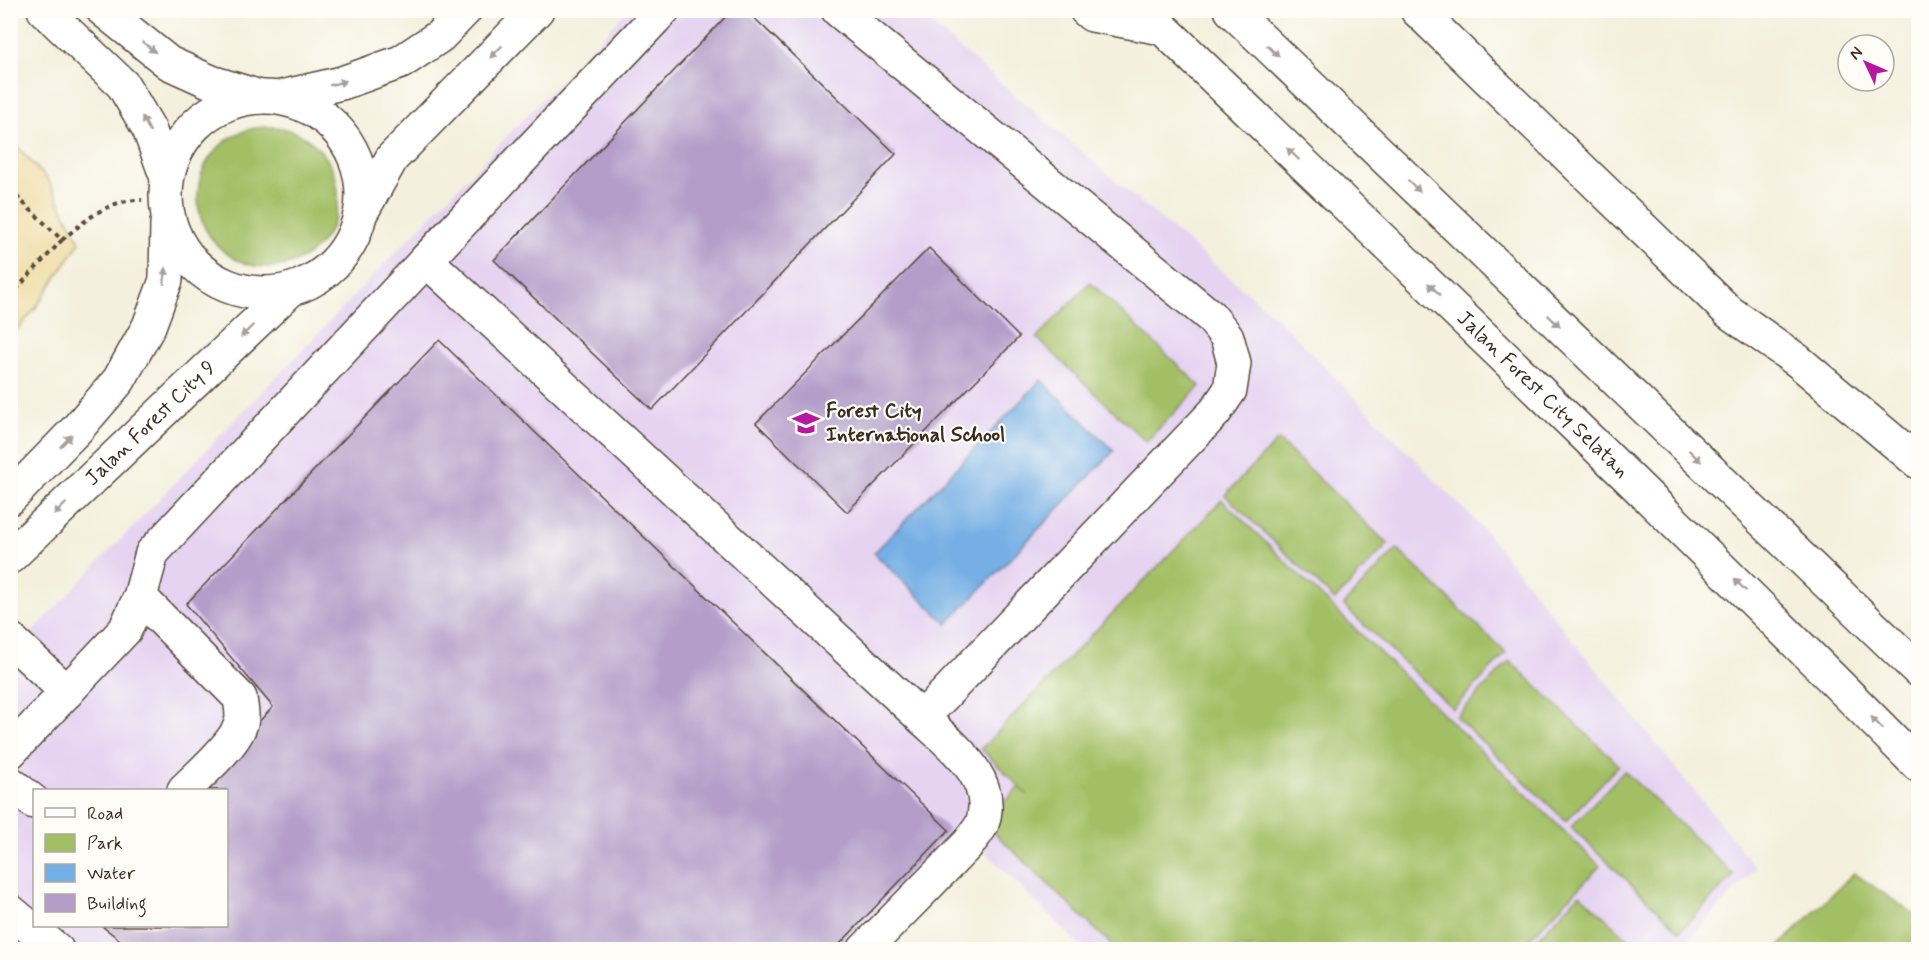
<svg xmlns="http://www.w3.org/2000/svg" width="1929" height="960" font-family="Mynerve,sans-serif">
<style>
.built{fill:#e5d3f1;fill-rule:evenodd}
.green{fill:#a3bf65;stroke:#6f7442;stroke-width:1.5}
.sand{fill:#eeda9e;stroke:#94825e;stroke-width:1.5}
.water{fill:#74afe5;stroke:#586c82;stroke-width:1.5}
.building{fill:#b49ec9}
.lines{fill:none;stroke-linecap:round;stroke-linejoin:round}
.minor-casing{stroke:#57483b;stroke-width:36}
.major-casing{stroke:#57483b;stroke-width:36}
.path{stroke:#57483b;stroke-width:4;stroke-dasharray:4.5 4.5;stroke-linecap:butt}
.minor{stroke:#fff;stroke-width:33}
.major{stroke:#fff;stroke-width:33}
.oneway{fill:#a79f9a}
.labels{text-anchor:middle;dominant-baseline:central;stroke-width:4.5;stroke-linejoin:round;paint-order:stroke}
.street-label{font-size:21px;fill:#3b2a1e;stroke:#fdfcf7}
.poi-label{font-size:21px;font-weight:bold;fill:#3b2a1e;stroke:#fdfcf7;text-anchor:start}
</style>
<rect width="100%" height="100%" fill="#fdfcf7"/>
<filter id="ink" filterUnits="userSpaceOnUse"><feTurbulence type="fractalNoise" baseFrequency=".0167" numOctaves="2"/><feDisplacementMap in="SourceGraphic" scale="12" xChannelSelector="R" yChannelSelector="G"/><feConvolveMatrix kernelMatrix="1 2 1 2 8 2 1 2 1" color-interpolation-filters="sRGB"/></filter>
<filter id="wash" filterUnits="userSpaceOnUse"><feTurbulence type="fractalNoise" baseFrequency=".008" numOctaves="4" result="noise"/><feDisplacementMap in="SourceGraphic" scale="24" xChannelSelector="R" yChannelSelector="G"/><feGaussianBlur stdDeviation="1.35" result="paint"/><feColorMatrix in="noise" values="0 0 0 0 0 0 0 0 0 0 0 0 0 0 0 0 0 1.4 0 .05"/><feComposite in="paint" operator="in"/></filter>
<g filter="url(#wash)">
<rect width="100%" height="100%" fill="#f4f0dd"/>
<!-- built -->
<path class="built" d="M627,11H916L1275,316L1484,530L1756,868L1679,950L1084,949L982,849L886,949H11L10,655ZM34,790H226V926H34Z"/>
<!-- green -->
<path class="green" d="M198 197a70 70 0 1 1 140 0a70 70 0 1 1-140 0Z
M1090,282L1200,386L1146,442L1037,338Z
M1278,440L1388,544L1335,600L1225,495Z
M1222,500L1600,866L1520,949H1116L984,823L1019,787L1028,795L981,749Z
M1397,549L1506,653L1453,709L1343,605Z
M1510,661L1619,765L1566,821L1456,717Z
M1624,771L1734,875L1680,931L1571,827Z
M1854,873L1918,917V949H1776Z
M1580,894L1639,949H1548L1537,939Z"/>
<!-- sand -->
<path class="sand" d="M11,140L48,180L80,242L35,309L11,337Z"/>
<!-- water -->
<path class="water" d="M1041,380L1114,451L947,624L874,553Z"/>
<g id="blocks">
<!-- building -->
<path class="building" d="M732,10H746L896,154L652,410L494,260Z
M929,248L1019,337L847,512L756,423Z
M439,340L949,830L834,950H133L102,926H226V790H193L273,707L186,604Z"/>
</g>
</g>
<g filter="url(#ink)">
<use href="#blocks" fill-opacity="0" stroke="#57483b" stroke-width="1.5"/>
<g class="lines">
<defs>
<g id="minor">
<path d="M44,10L123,85L149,129L167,178"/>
<path d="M103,10L169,63L211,82L260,97"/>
<path d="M838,10L1210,316L1227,337L1234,363L1230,390L1215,412L922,718"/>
<path d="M1086,10L1092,15L1162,28"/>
<path d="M1417,10L1729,312L1798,361L1918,462"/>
<circle cx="264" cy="195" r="98"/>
<path d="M281,97L342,83L401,62L440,36L465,10"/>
<path d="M361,213L392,158L537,10"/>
<path d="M426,260L663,10"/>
<path d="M10,498L77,429L119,380L149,326L166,280L167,223"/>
<path id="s1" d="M10,557L289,291"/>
<path d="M140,597L240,698C241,707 244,717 240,726C233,746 199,775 184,790"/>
<path d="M10,639L67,692"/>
<path d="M10,752L125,630L140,597L152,553L426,260L922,718C951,745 998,778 982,824C979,830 973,837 969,843L864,950"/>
<path d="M10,783L34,802"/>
<path d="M10,911L57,950"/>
</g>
<g id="major">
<path id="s2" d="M1144,10C1403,261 1665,508 1918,765"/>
<path d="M1231,10L1918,670"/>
</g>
</defs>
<!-- minor casing -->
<use href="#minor" class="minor-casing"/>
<!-- major casing -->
<use href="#major" class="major-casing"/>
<!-- path -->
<path class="path" d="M10,190L62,240L10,296
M62,240C87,219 109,199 142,200"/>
<!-- minor -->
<use href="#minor" class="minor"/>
<!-- major -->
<use href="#major" class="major"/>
</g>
<!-- one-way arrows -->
<defs><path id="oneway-solid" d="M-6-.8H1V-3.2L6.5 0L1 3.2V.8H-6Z" transform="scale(1.5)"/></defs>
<g class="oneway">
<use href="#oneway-solid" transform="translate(149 47) rotate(39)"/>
<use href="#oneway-solid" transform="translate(1273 51) rotate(44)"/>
<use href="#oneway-solid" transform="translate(496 52) rotate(134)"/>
<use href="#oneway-solid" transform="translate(338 83) rotate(-15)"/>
<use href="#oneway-solid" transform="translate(146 124) rotate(-118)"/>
<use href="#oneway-solid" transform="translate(1293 154) rotate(-136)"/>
<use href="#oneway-solid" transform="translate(1414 186) rotate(44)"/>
<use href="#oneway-solid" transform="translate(165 276) rotate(-83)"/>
<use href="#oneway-solid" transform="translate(1434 289) rotate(-136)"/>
<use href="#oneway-solid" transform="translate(1554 321) rotate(44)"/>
<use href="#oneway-solid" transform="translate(247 331) rotate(136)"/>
<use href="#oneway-solid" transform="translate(66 441) rotate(-46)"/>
<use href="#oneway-solid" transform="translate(1695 456) rotate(44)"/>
<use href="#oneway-solid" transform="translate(60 509) rotate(136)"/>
<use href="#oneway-solid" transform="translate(1740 585) rotate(-136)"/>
<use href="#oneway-solid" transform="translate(1877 723) rotate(-135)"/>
</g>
</g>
<!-- icons -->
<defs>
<symbol id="school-bare" viewBox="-9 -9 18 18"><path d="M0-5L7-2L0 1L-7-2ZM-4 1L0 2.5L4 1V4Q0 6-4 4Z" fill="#b5179e" stroke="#fdfcf7" stroke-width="2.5" paint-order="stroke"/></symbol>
</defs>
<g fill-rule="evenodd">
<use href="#school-bare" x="787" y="404" width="38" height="38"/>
</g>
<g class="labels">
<!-- street labels -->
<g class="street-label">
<text stroke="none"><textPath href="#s2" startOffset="554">Jalan Forest City Selatan</textPath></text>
<text stroke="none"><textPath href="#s1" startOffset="194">Jalan Forest City 9</textPath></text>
</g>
<!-- poi labels -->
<g class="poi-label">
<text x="826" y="411">Forest City<tspan x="826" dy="24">International School</tspan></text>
</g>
</g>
<!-- margin -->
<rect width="1929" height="960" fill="none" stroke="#fdfcf7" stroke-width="36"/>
<!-- legend -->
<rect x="33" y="789" width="195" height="138" fill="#fdfcf7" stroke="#afa8a0" stroke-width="1.5"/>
<rect x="45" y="808" width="30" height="9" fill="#ffffff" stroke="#afa8a0" stroke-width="1.5"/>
<text x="87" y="819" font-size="18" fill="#3b2a1e">Road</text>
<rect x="45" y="834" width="30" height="18" fill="#a3bf65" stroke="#afa8a0" stroke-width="1.5"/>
<text x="87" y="849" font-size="18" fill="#3b2a1e">Park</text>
<rect x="45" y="864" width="30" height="18" fill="#74afe5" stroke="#afa8a0" stroke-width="1.5"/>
<text x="87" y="879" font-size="18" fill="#3b2a1e">Water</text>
<rect x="45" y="894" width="30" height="18" fill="#b49ec9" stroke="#afa8a0" stroke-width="1.5"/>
<text x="87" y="909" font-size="18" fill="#3b2a1e">Building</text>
<!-- north arrow -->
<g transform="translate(1866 63) rotate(314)"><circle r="28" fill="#fdfcf7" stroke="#afa8a0" stroke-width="1.5"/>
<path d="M0-4.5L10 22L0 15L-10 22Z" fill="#b5179e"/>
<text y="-9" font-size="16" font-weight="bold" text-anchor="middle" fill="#3b2a1e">N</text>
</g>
</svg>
